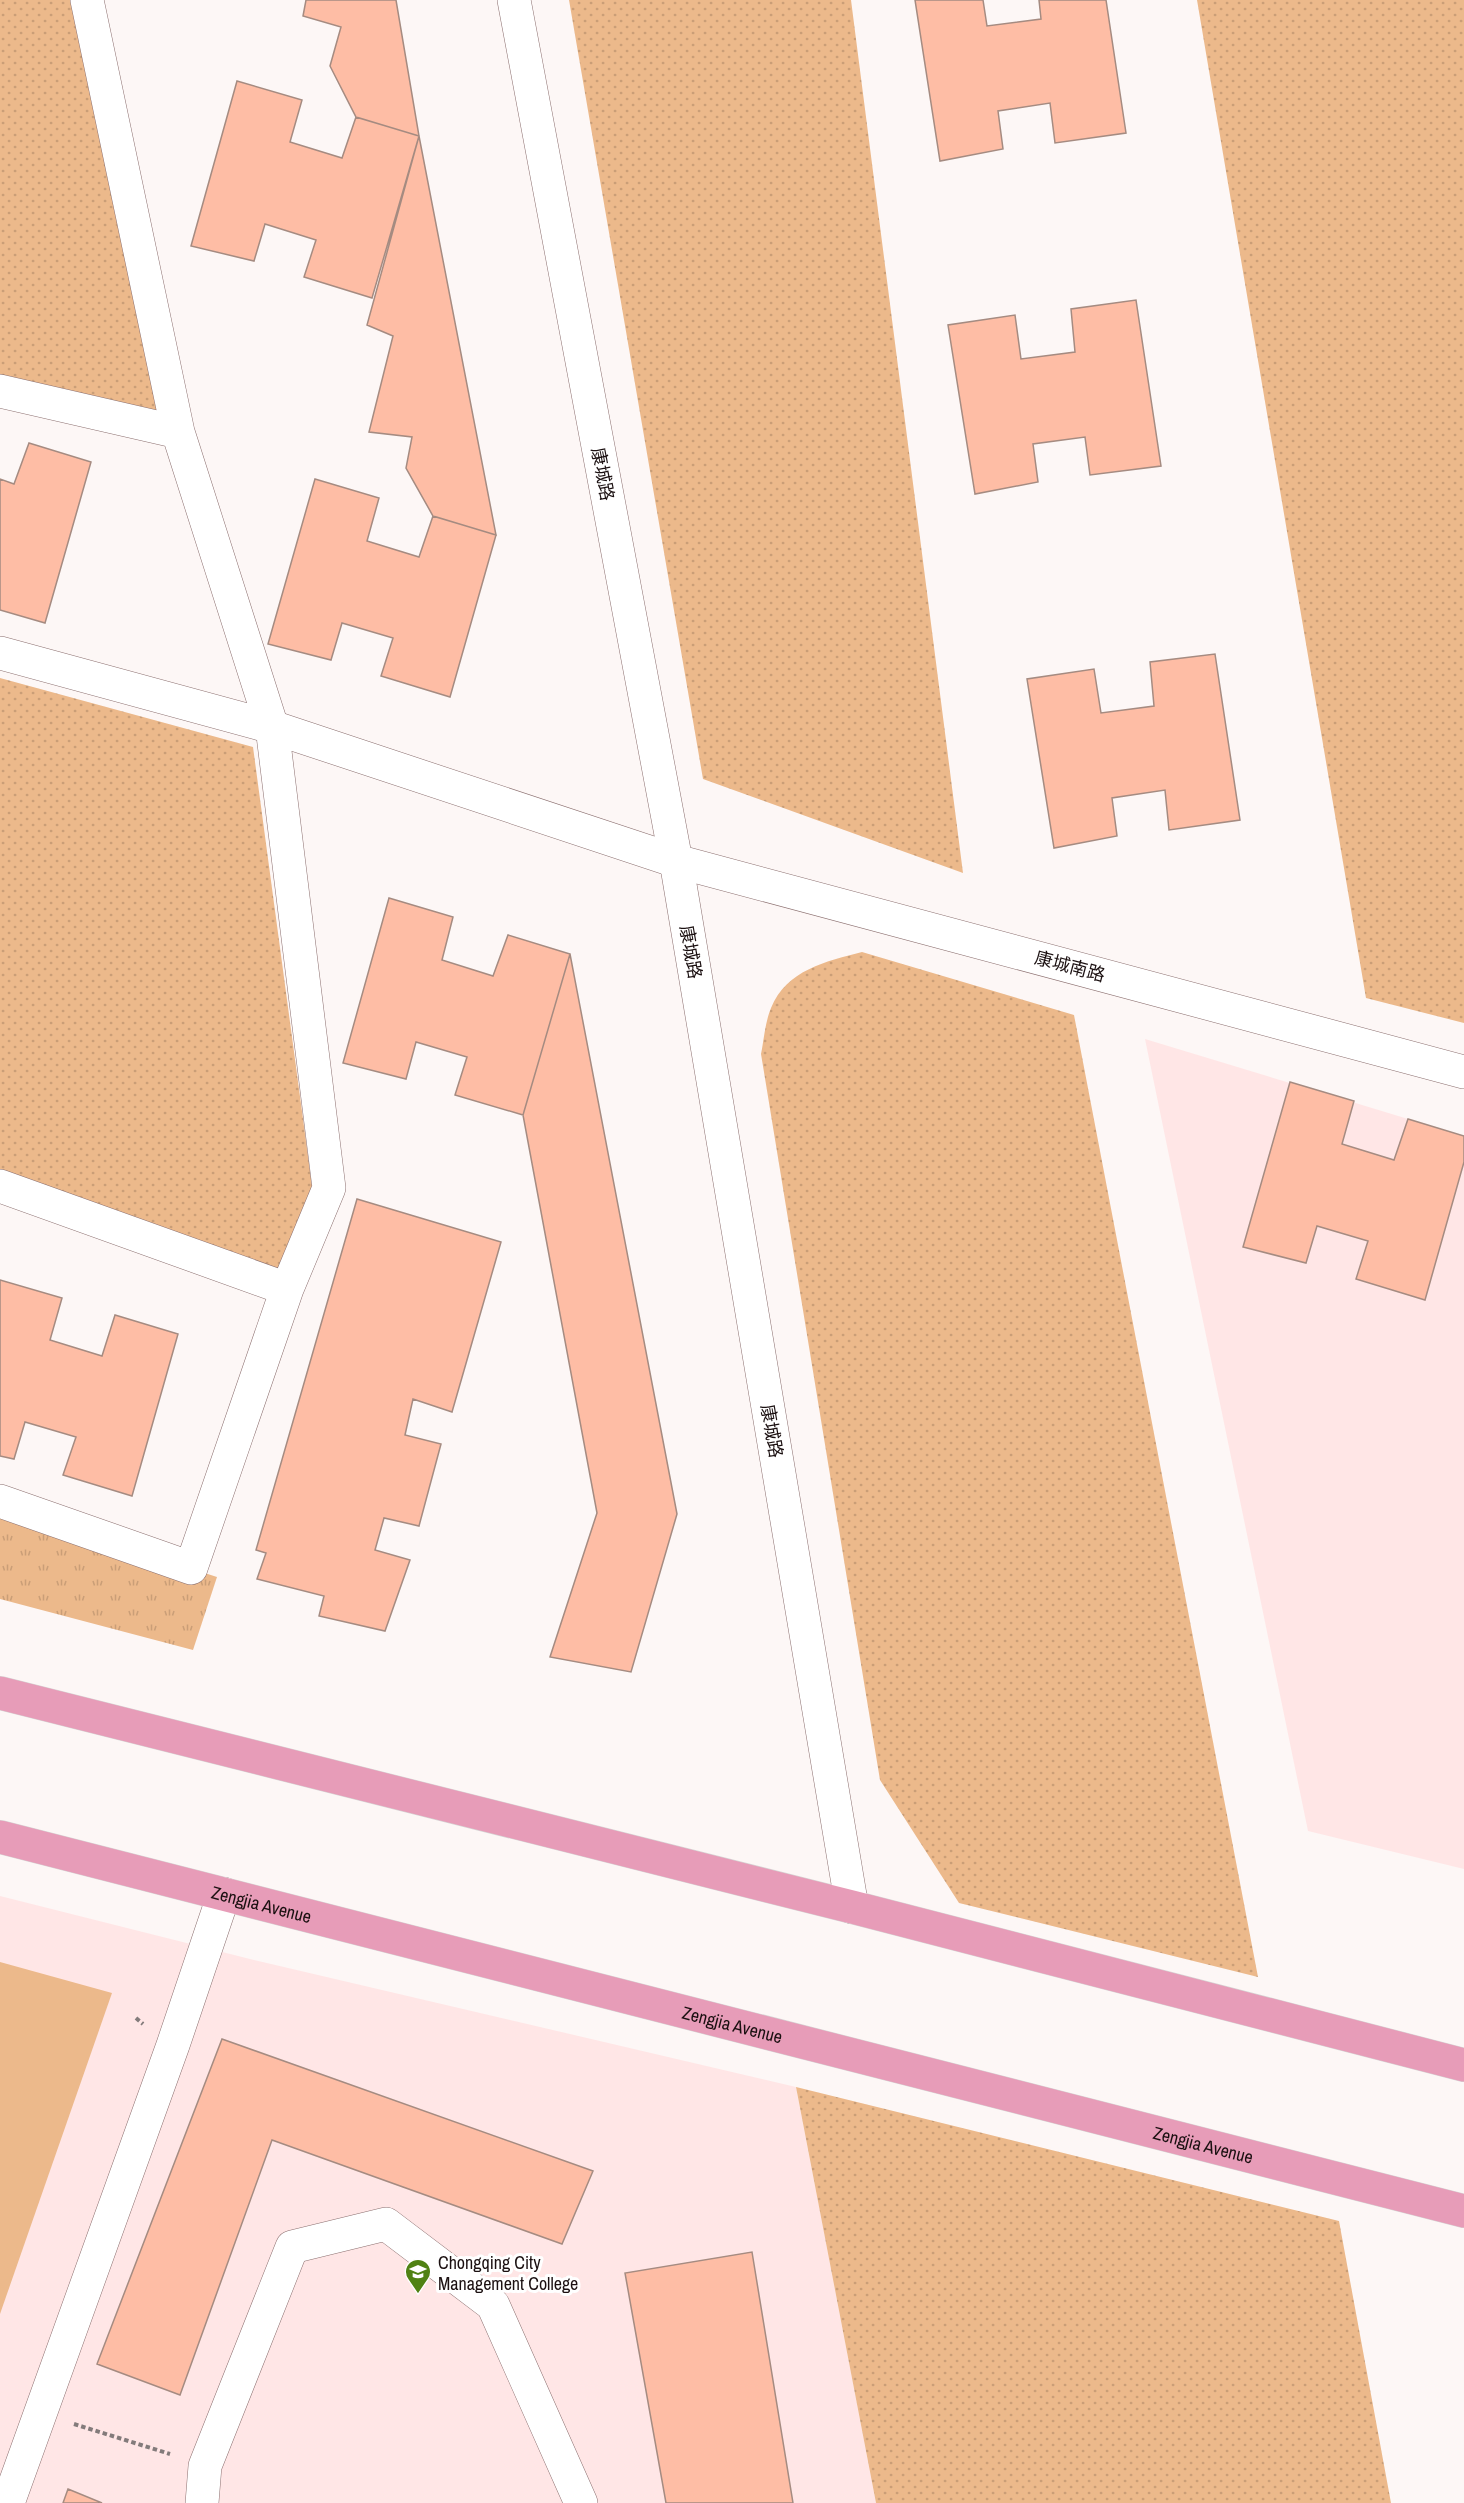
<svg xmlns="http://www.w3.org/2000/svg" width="1464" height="2503" font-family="'Archivo Narrow','Noto Sans SC',sans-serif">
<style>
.built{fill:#ffe6e6}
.grass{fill:url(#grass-tufts)}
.park{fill:url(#park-dots)}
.pitch{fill:#ecb98b}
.building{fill:#febda5;stroke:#a58b81;stroke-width:1.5}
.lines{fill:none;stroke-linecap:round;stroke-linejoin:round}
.street-casing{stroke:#8c7070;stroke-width:34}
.secondary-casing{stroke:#8c7070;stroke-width:34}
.highway-casing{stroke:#d6d4d4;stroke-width:34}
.path{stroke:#837b7b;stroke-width:4;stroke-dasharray:4.5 3;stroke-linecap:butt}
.street{stroke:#fff;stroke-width:33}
.secondary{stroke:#fff;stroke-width:33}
.highway{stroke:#e79cb8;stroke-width:33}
.labels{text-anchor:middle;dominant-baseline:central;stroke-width:6;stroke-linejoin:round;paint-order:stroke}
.street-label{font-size:18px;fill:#1b1011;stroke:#fff}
.poi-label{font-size:18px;fill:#1b1011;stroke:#fff;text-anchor:start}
</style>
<defs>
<pattern id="grass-tufts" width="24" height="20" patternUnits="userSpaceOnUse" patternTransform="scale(1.5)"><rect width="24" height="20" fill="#ecb98b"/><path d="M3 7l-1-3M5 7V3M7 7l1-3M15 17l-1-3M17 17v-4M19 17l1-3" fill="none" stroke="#ca9e77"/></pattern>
<pattern id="park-dots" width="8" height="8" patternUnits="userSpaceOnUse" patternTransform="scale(1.5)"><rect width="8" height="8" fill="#ecb98b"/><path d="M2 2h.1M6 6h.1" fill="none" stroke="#ca9e77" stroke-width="1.8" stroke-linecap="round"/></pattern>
</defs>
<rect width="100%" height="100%" fill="#fdf7f6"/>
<!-- built -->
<path class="built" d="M1145,1039L1464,1136V1869L1308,1831Z
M0,1896L250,1959L796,2087L876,2503H0Z"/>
<!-- grass -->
<path class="grass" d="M0,1507L217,1577L193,1650L0,1599Z"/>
<!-- park -->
<path class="park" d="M0,0H81L166,441L0,399Z
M569,0H851L963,873L703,779Z
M1197,0H1464V1023L1366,998Z
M0,678L253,747L315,1208L287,1289L0,1186Z
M862,952L1074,1015L1258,1977L959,1903L880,1780L761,1054C764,1040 765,1022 771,1008C786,970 827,961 862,952Z
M796,2087L1339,2221L1391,2503H876Z"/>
<!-- pitch -->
<path class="pitch" d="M0,1962L112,1993L0,2314Z"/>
<!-- building -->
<path class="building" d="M306,0H396L419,136L356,117L330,66L341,27L303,16Z
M915,0H983L987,26L1041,19L1039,0H1106L1126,133L1055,143L1050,103L998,111L1003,149L940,161Z
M237,81L302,100L290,142L342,158L356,117L419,136L372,298L304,277L316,240L265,224L254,261L191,246Z
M419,136L496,535L433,516L406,468L412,437L369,432L393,336L367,325Z
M1136,300L1161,466L1090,475L1085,437L1033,444L1038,482L975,494L948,325L1015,315L1021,359L1075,352L1071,309Z
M29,443L91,462L45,623L0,610V479L14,484Z
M315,479L379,498L367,541L419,557L433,516L496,535L450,697L381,676L393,638L342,623L331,660L268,644Z
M1215,654L1240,820L1169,830L1165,790L1112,798L1117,836L1054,848L1027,679L1094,669L1101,713L1154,706L1150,662Z
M389,898L453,917L442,960L493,976L508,935L570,954L523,1115L455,1095L467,1057L416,1042L406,1079L343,1063Z
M570,954L677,1514L631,1672L550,1657L597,1513L523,1115Z
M1290,1082L1354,1101L1342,1144L1394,1160L1408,1119L1464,1136V1162L1425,1300L1356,1279L1368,1241L1317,1226L1306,1263L1243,1247Z
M357,1199L501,1242L452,1412L413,1399L405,1435L441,1444L419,1526L384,1518L375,1550L410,1560L385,1631L319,1616L324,1596L257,1579L266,1553L256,1550Z
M0,1280L62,1298L50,1340L102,1356L115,1315L178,1334L132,1496L63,1475L76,1437L25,1422L14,1459L0,1456Z
M222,2039L593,2171L562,2244L272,2140L180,2395L97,2364Z
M752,2252L793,2503H666L625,2273Z
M68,2489L102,2503H63Z"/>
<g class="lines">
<defs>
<path id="street" d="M0,391L178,432
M0,653L272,727L676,861L1464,1072
M0,1186L287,1289L329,1188L272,727L178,432L87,0
M0,1501L191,1568L287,1289
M8,2503L173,2045L224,1894
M202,2503L205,2466L292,2247L386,2224L493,2305L581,2503"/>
<path id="secondary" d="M514,0L676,861L852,1907"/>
<g id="highway">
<path d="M0,1693L852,1907L1464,2065"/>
<path id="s1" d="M0,1837L1464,2211"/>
</g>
</defs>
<!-- street casing -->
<use href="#street" class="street-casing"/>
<!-- secondary casing -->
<use href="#secondary" class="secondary-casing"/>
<!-- highway casing -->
<use href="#highway" class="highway-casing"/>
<!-- path -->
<path class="path" d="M136,2018L143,2024
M74,2424L170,2454"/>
<!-- street -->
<use href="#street" class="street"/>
<!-- secondary -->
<use href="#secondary" class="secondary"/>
<!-- highway -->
<use href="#highway" class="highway"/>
</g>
<!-- icons -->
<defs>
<symbol id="university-pin" viewBox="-11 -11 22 30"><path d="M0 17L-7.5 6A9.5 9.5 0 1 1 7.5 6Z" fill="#508214" stroke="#fff"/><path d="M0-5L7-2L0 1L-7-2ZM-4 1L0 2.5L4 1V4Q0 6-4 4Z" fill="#fff"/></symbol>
</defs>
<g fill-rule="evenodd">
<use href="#university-pin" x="403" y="2257" width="30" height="40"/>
</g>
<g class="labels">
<!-- street labels -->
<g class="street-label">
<text transform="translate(603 474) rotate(79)">康城路</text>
<text transform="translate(691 952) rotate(80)">康城路</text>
<text transform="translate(1070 966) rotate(15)">康城南路</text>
<text transform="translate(772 1431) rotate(80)">康城路</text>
<text stroke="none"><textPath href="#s1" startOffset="270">Zengjia Avenue</textPath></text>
<text stroke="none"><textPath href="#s1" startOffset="756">Zengjia Avenue</textPath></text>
<text stroke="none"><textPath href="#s1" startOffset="1242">Zengjia Avenue</textPath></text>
</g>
<!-- poi labels -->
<g class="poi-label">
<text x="438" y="2262">Chongqing City<tspan x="438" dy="21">Management College</tspan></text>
</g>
</g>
</svg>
